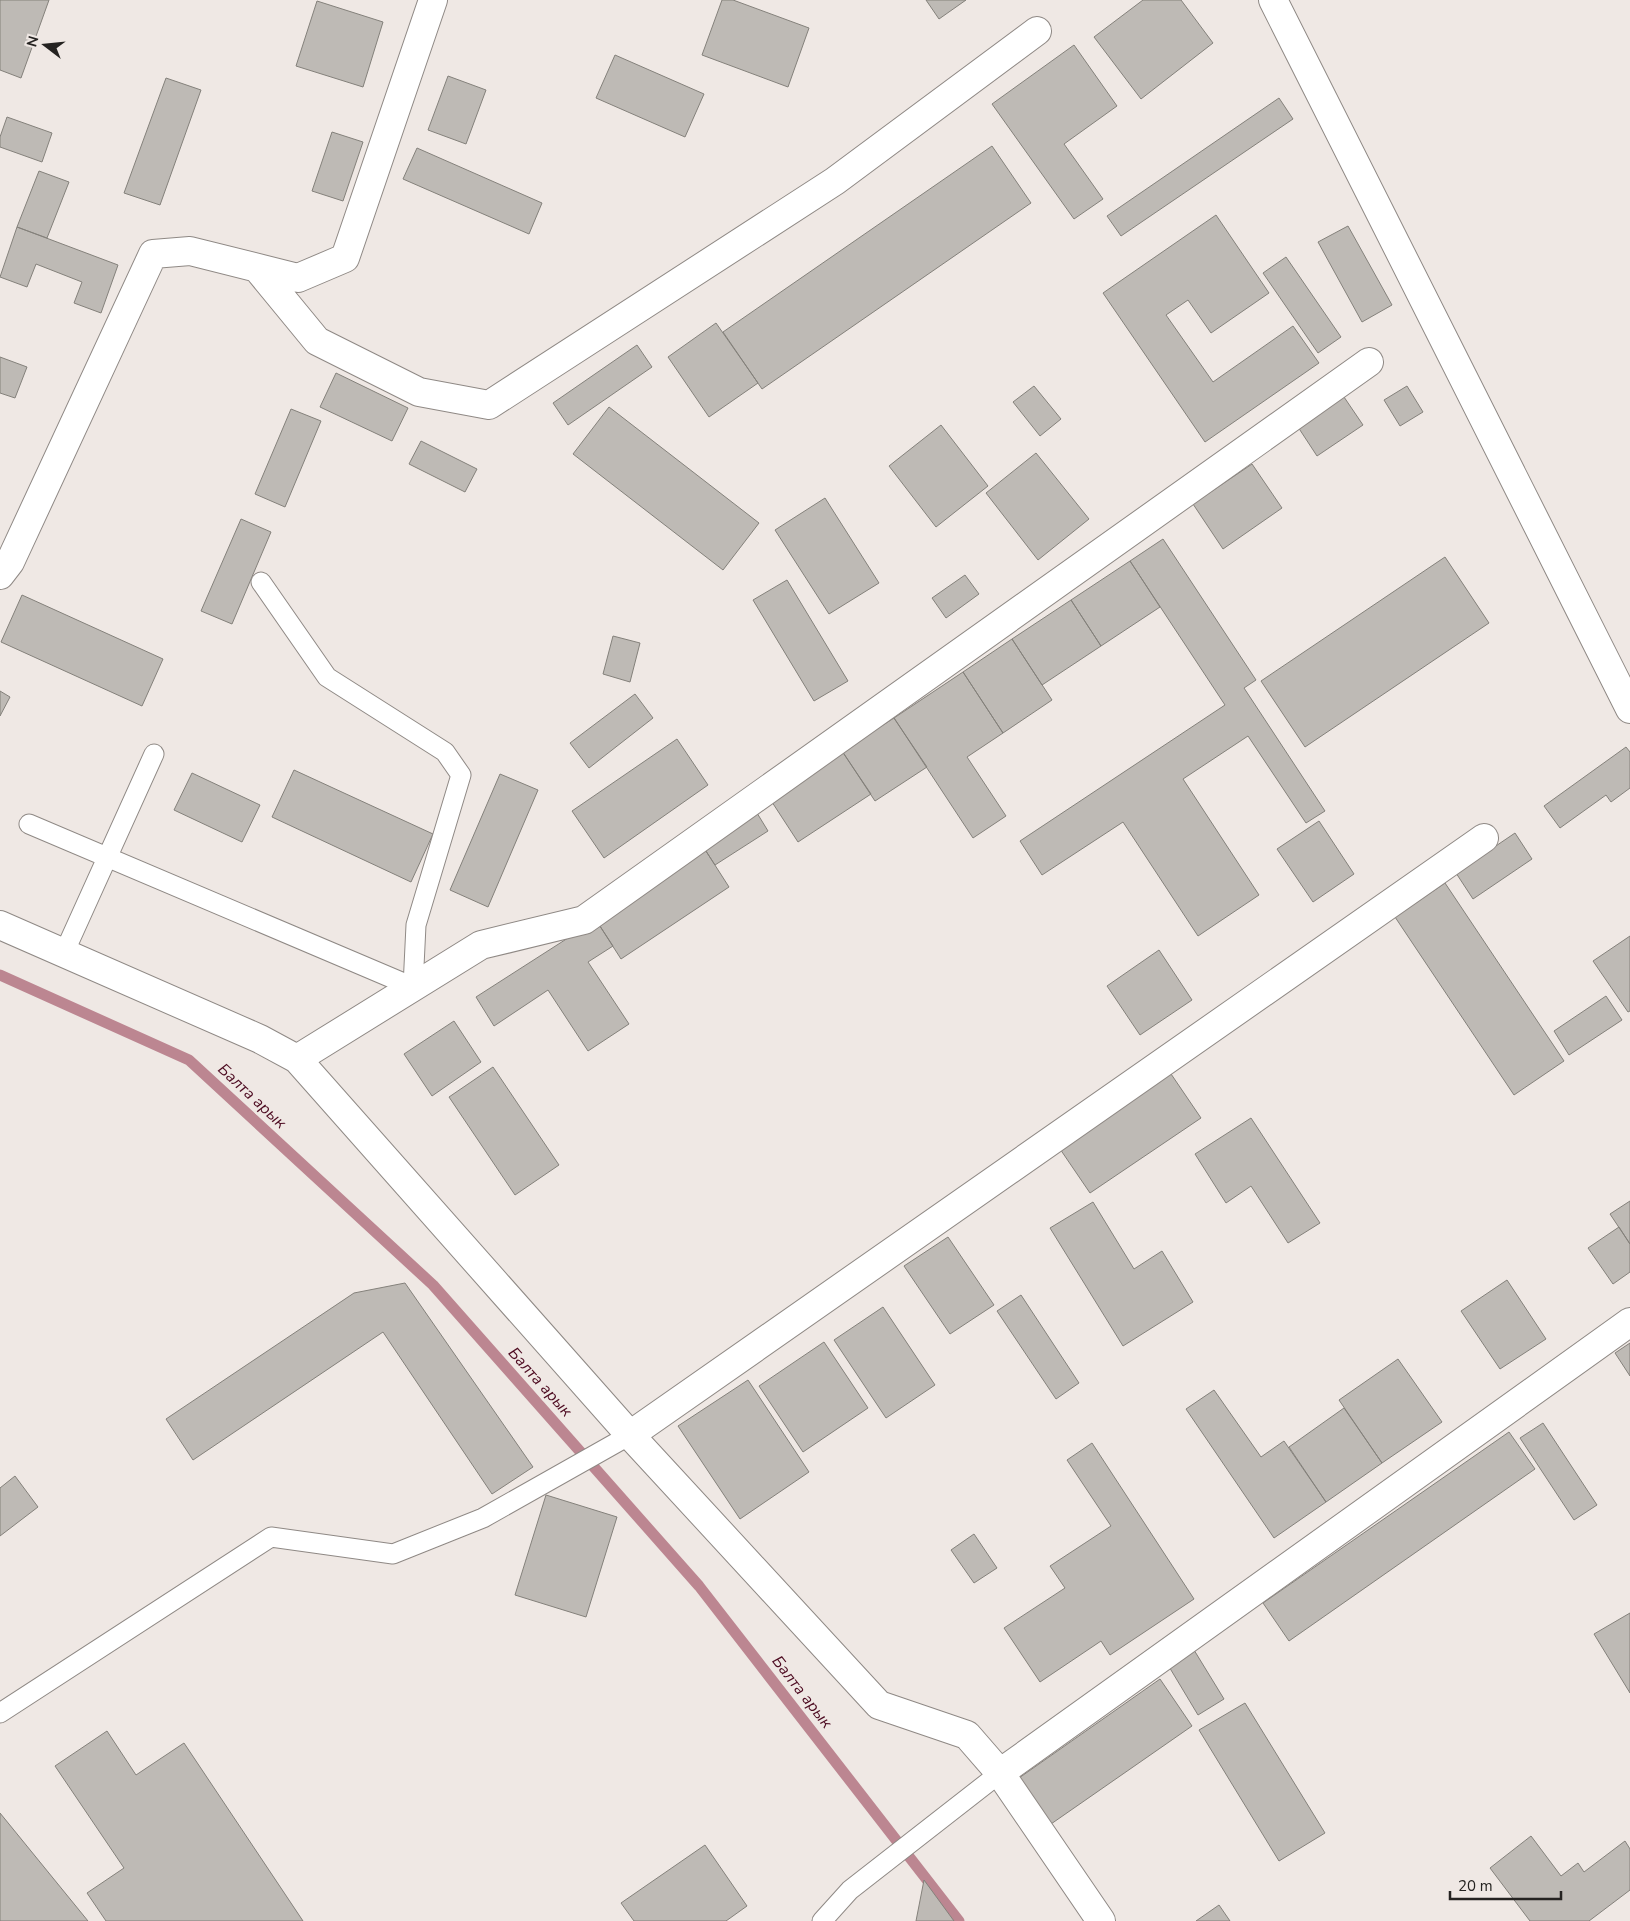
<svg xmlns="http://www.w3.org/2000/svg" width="1630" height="1921" font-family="'Nunito Sans',sans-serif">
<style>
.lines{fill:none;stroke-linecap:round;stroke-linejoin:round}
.stream{stroke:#bc8691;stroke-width:11}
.building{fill:#bebab5;stroke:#84817b}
.service-casing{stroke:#8f8985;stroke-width:21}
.minor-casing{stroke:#8f8985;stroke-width:30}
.service{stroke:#fff;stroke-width:19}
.minor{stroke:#fff;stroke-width:28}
.labels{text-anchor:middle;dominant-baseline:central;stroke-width:5;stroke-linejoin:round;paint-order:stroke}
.water-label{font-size:16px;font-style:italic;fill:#4d0b21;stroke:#efe8e4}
</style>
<rect width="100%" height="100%" fill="#efe8e4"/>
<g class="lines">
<!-- stream -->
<path class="stream" d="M0,975L189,1060L433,1285L699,1586L959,1921"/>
</g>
<!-- building -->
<path class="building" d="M0,0H49L21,78L0,70Z
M722,0H733L809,28L788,87L702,55Z
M926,0H966L939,19Z
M1143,0H1181L1213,43L1141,99L1094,37Z
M317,1L383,22L363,87L296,66Z
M1074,45L1117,106L1064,144L1103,199L1074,219L992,104Z
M615,55L704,94L685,137L596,98Z
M448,76L486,90L466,144L428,130Z
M166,78L201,90L160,205L124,193Z
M1279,98L1293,119L1121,236L1107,216Z
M7,117L52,133L42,162L0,147V137Z
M332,132L363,142L343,201L312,191Z
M992,146L1031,203L762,389L723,332Z
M417,148L542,203L529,234L403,179Z
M39,171L69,182L47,238L17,227Z
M1216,215L1269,293L1211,333L1188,300L1166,315L1213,382L1293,326L1319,363L1205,442L1103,293Z
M1348,226L1392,305L1362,322L1318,242Z
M17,227L118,265L101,313L74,303L82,282L36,264L27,287L0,277Z
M1286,257L1341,337L1318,353L1263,273Z
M716,323L758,383L709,417L668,357Z
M637,345L652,367L568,425L553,403Z
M0,357L27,367L15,398L0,393Z
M336,373L408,408L392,441L320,407Z
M1034,386L1061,419L1040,436L1013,402Z
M1407,386L1423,412L1400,426L1384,400Z
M1344,397L1363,425L1317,456L1298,427Z
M609,407L759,523L723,570L573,454Z
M291,409L321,421L285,507L255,494Z
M941,425L988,486L936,527L889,466Z
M421,441L477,469L465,492L409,464Z
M1036,453L1089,519L1038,560L986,493Z
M1252,464L1282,508L1223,549L1193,504Z
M825,498L879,583L829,614L775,530Z
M241,519L271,532L232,624L201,611Z
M1163,539L1256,680L1244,688L1325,811L1306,823L1248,736L1183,779L1259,895L1198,936L1123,822L1042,875L1020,841L1225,705L1130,561Z
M1445,557L1489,623L1305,747L1261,681Z
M1130,561L1160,607L1101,646L1071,600Z
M965,575L979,594L946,618L932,598Z
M787,580L848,681L814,701L753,600Z
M22,595L163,659L142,706L1,642Z
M1071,600L1101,646L1042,685L1012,639Z
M613,636L640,643L630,682L603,674Z
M1012,639L1052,700L1003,733L963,672Z
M963,672L1003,733L967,757L1006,816L973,838L894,718Z
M0,691L10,697L0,716Z
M635,694L653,718L589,768L570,743Z
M894,718L927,767L875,801L842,751Z
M677,739L708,785L604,858L572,811Z
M1626,747L1630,752V788L1611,802L1606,795L1560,828L1544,806Z
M842,751L871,794L798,842L770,799Z
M294,770L433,834L411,882L272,817Z
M192,773L260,805L242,842L174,810Z
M500,774L538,790L488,907L450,890Z
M757,813L768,831L715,865L704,848Z
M1319,821L1354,874L1313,902L1277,849Z
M1515,833L1532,859L1473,899L1456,873Z
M704,848L729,887L621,959L596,920Z
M1445,883L1564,1061L1514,1095L1395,917Z
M596,920L613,946L588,962L629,1024L588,1051L548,990L494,1026L476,997Z
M1630,936V1011L1628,1012L1593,961Z
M1159,950L1192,1000L1140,1035L1107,986Z
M1606,996L1622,1020L1569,1055L1554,1031Z
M454,1021L481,1062L432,1096L404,1054Z
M493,1067L559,1165L515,1195L449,1097Z
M1169,1071L1201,1118L1090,1193L1058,1146Z
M1251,1118L1320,1223L1288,1243L1251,1186L1226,1203L1195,1154Z
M1630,1201V1244L1610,1214Z
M1093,1202L1134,1269L1162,1251L1193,1302L1123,1346L1050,1228Z
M1619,1227L1630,1244V1272L1613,1284L1588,1248Z
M948,1237L994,1305L950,1334L904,1266Z
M1507,1280L1546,1339L1500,1369L1461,1311Z
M405,1283L533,1467L492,1494L383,1332L193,1460L166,1419L354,1293Z
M1021,1295L1079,1383L1056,1399L997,1311Z
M883,1307L935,1385L886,1418L834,1340Z
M824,1342L868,1408L803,1452L759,1386Z
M1630,1343V1376L1615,1353Z
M1398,1359L1442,1422L1382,1463L1339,1400Z
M748,1380L809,1472L740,1519L678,1426Z
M1214,1390L1261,1457L1284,1441L1326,1502L1274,1538L1186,1409Z
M1344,1408L1382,1463L1326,1502L1289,1447Z
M1543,1423L1597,1505L1574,1520L1520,1438Z
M1509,1432L1535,1469L1289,1641L1263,1603Z
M1092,1443L1194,1599L1110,1655L1101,1641L1040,1682L1004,1628L1065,1588L1050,1566L1111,1526L1067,1460Z
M15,1476L38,1507L0,1536V1488Z
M546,1495L617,1517L586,1617L515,1595Z
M974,1534L997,1568L974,1583L951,1550Z
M1630,1613V1693L1594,1634Z
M1194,1650L1224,1699L1198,1715L1168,1665Z
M1160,1679L1192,1726L1051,1824L1019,1778Z
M1245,1703L1325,1833L1279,1861L1199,1730Z
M107,1731L136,1775L184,1743L303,1921H106L87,1893L124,1868L55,1766Z
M0,1813L88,1921H0Z
M1531,1836L1561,1876L1578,1863L1584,1872L1625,1841L1630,1849V1890L1589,1921H1530L1490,1868Z
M705,1845L747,1906L726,1921H634L621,1903Z
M924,1880L954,1921H916Z
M1219,1905L1230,1921H1196Z"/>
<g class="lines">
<defs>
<path id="service" d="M29,824L413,987L416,925L461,775L445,752L327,677L261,582
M64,953L154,754
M0,1713L271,1537L393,1554L483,1518L630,1435
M822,1921L850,1890L1000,1773"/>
<path id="minor" d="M1273,0L1630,709
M257,268L317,341L419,392L489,405L835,181L1037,31
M0,575L10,562L153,254L190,251L298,278L345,258L433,0
M0,925L260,1039L297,1059L630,1435L879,1705L967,1735L1000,1773L1101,1921
M297,1059L481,945L584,920L1369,362
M630,1435L1484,838
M1000,1773L1630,1322"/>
</defs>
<!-- service casing -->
<use href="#service" class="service-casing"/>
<!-- minor casing -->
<use href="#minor" class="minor-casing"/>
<!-- service -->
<use href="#service" class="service"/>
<!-- minor -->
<use href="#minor" class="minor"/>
</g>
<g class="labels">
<!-- water labels -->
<g class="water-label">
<text transform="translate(252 1096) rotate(43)">Балта арык</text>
<text transform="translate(540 1382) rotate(48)">Балта арык</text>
<text transform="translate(802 1692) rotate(52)">Балта арык</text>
</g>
</g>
<!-- north arrow -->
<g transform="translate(45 45) rotate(286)" stroke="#efe8e4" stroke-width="4" paint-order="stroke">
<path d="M0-4L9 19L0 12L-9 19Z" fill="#252321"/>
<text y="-8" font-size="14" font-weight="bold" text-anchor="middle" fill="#252321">N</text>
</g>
<!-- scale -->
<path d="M1450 1891v8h111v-8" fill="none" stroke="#252321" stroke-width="2.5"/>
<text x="1458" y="1891" font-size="15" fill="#252321" stroke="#efe8e4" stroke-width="4" paint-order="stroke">20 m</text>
</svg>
